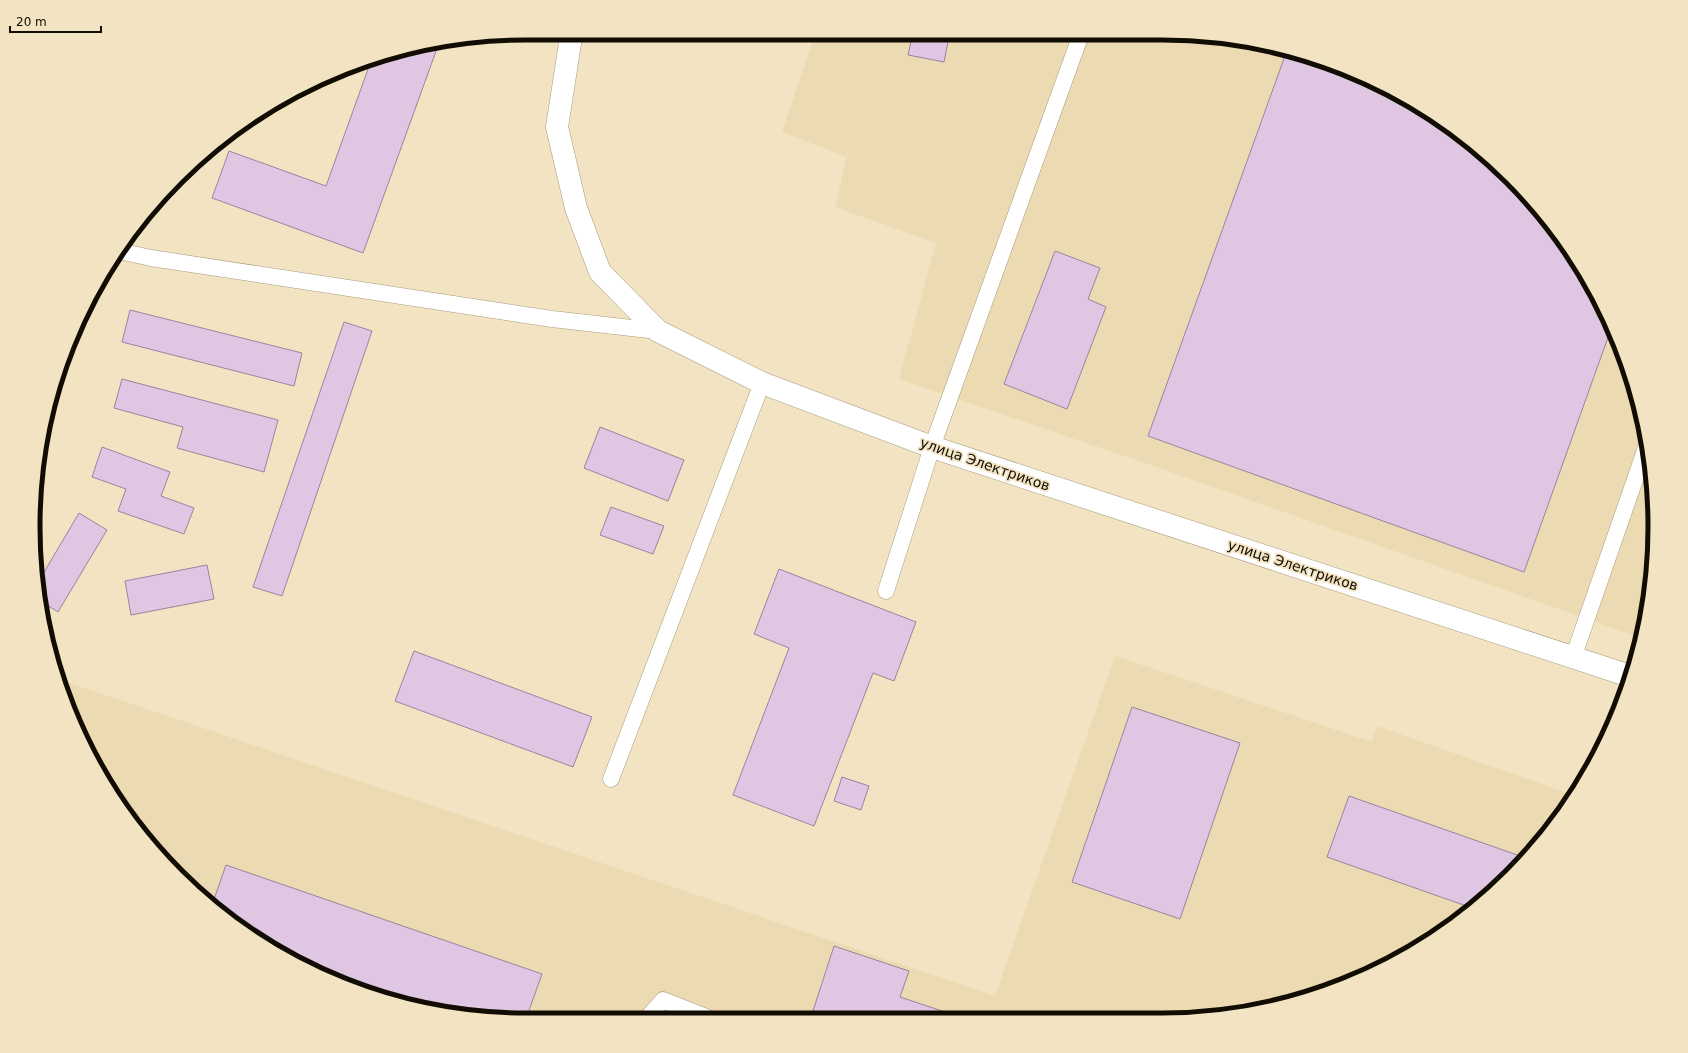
<svg xmlns="http://www.w3.org/2000/svg" width="1688" height="1053" font-family="'DejaVu Sans',sans-serif">
<style>
.built{fill:#ecdab2}
.building{fill:#dfc6e3;stroke:#9a849e}
.lines{fill:none;stroke-linecap:round;stroke-linejoin:round}
.service-casing{stroke:#a99c7c;stroke-width:17}
.minor-casing{stroke:#a99c7c;stroke-width:23}
.service{stroke:#fff;stroke-width:16}
.minor{stroke:#fff;stroke-width:22}
.labels{text-anchor:middle;dominant-baseline:central;stroke-width:3.5;stroke-linejoin:round;paint-order:stroke}
.street-label{font-size:14px;fill:#120d03;stroke:#f2e3c2}
.rim{fill:none;stroke:#120d03;stroke-width:5}
</style>
<rect width="100%" height="100%" fill="#f2e3c2"/>
<!-- built -->
<path class="built" d="M814,37H1226L1351,71L1462,135L1533,201L1589,280L1629,368L1651,462L1654,559L1641,638L1145,463L899,379L936,243L835,207L847,157L782,132Z
M1115,656L1372,742L1377,726L1573,795L1553,827L1462,918L1380,969L1289,1003L1194,1019L462,1016L226,918L156,852L116,800L71,716L58,679L995,996Z"/>
<!-- building -->
<path class="building" d="M912,37H949L944,62L908,55Z
M439,43L363,253L212,198L229,151L326,186L372,58Z
M1286,53L1351,71L1462,135L1533,201L1589,280L1611,329L1524,572L1148,436Z
M1055,251L1100,268L1088,299L1106,307L1067,409L1004,384Z
M130,310L302,353L294,386L122,342Z
M344,322L372,331L282,596L253,587Z
M122,379L278,420L264,472L177,448L183,427L114,408Z
M600,427L684,460L668,501L584,468Z
M102,447L170,472L161,496L194,508L184,534L118,511L126,489L92,477Z
M611,507L664,526L653,554L600,535Z
M79,513L107,530L58,612L39,600L37,584Z
M207,565L214,599L131,615L125,581Z
M779,569L916,622L894,681L873,673L814,826L733,795L789,648L754,634Z
M414,651L592,717L573,767L395,701Z
M1132,707L1240,743L1180,919L1072,882Z
M842,777L869,786L861,810L834,801Z
M1349,796L1523,857L1472,908L1327,857Z
M226,865L542,974L527,1016H462L338,983L226,918L212,905Z
M834,946L909,971L900,997L963,1018L811,1017Z"/>
<g class="lines">
<defs>
<path id="service" d="M119,251L151,258L552,319L658,331
M886,591L932,447L1080,37
M1573,658L1647,445
M611,779L762,383
M648,1017L663,1000L706,1017"/>
<path id="minor" d="M571,37L557,127L576,208L600,272L658,331L762,383L932,447L1630,676"/>
</defs>
<!-- service casing -->
<use href="#service" class="service-casing"/>
<!-- minor casing -->
<use href="#minor" class="minor-casing"/>
<!-- service -->
<use href="#service" class="service"/>
<!-- minor -->
<use href="#minor" class="minor"/>
</g>
<g class="labels">
<!-- street labels -->
<g class="street-label">
<text transform="translate(985 464) rotate(19)">улица Электриков</text>
<text transform="translate(1293 565) rotate(18)">улица Электриков</text>
</g>
</g>
<!-- crop -->
<path d="M0 0H1688V1053H0ZM526 40H1162A486 486 0 0 1 1648 526V527A486 486 0 0 1 1162 1013H526A486 486 0 0 1 40 527V526A486 486 0 0 1 526 40Z" fill="#f2e3c2" fill-rule="evenodd"/>
<path class="rim" d="M526 40H1162A486 486 0 0 1 1648 526V527A486 486 0 0 1 1162 1013H526A486 486 0 0 1 40 527V526A486 486 0 0 1 526 40Z"/>
<!-- scale -->
<path d="M10 26v6h91v-6" fill="none" stroke="#120d03" stroke-width="2"/>
<text x="16" y="26" font-size="12" fill="#120d03" stroke="#f2e3c2" stroke-width="3" paint-order="stroke">20 m</text>
</svg>
